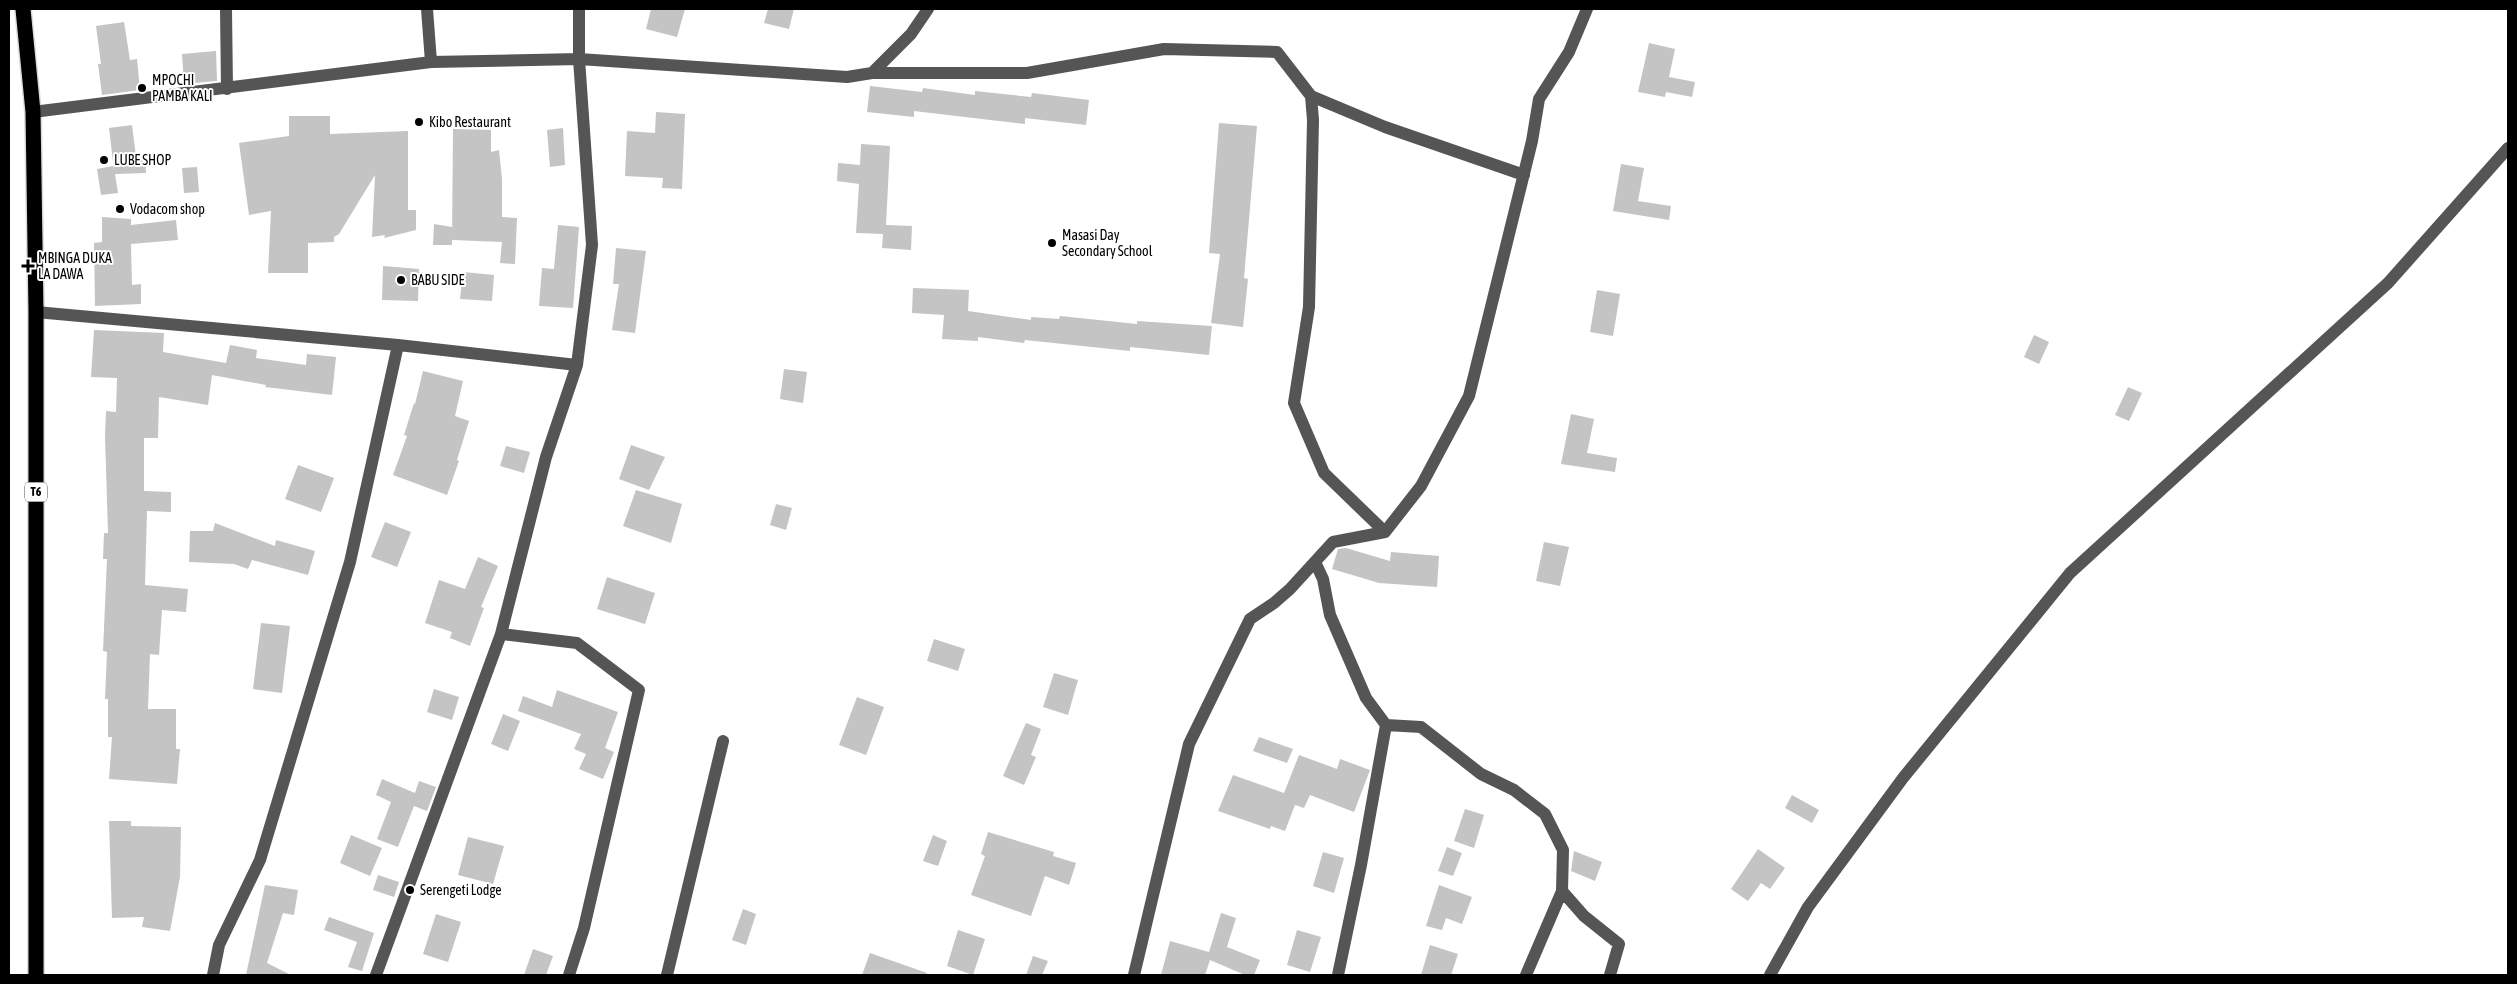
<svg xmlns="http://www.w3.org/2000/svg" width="2517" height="984" font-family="'Asap Condensed',sans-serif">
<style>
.building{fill:#c4c4c4}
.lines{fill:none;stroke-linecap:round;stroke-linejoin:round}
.highway-casing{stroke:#dbdbdb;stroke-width:18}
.minor{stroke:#555;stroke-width:12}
.highway{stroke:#000;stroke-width:15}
.poi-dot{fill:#000;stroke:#fff;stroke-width:2}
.labels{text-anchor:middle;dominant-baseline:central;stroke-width:4;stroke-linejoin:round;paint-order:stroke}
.shield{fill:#fff;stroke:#4c4c4c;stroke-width:1}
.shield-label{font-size:12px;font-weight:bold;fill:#000}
.poi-label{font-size:14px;fill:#000;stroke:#fff;text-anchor:start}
</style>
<rect width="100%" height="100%" fill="#fff"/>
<!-- building -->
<path class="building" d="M651,9H685L677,37L646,29Z
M768,9H794L789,29L764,23Z
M124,22L130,60L137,59L140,90L102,95L98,64H101L96,26Z
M1649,43L1675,49L1669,77L1695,82L1692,97L1666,92L1665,97L1638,92Z
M216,51L217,81L184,84L182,54Z
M870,86L922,92L923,88L975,95V91L1031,97L1032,93L1089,100L1086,125L1025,118V124L914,111V117L867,112Z
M656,112L685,114L682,189L662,188L663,178L625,176L627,131L655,133Z
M289,116H330V134L408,131V210H416V230L384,238L385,235L372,237L375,175L339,234L334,237V242L308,243V273H268L271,211L249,215L239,143L289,136Z
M1219,123L1257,126L1244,278L1248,279L1243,327L1211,323L1220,254L1209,253Z
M132,125L136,157H145L146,173L115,174L118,193L101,195L97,169L113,166L114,170L109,128Z
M563,128L565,165L550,167L547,130Z
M453,129L491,130V152L499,150L502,179V217L517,218L515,264L500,263L502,242L452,240Z
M861,144L890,146L886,225L912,226L911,250L882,248L883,234L856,233L859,184L837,181L838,163L860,165Z
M1621,164L1644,168L1638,201L1671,206L1669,220L1613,211Z
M197,167L199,192L184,193L182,168Z
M102,217L131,219V225L176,220L178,240L131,244L132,285L141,284V304L95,306L94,243L102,242Z
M434,224L452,227V245H433Z
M558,225L579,227L573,308L539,306L542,268L554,269Z
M616,248L646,251L635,333L612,330L619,284H613Z
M383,266L419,269L418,301L382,300Z
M463,272L494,275L492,301L460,299Z
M913,288L969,290L968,311L1031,320V317L1059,319L1060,316L1137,324V321L1212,326L1209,355L1130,347V351L1025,340L1024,343L978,337V341L942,339L944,315L912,313Z
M1597,290L1620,294L1613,336L1590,332Z
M94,330L164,333L163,352L226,363L230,345L257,350L256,358L306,365L307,354L336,357L332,395L265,387L266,385L212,375L208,405L159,397L158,438H144V491L171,492V512L147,511L145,585L188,589L186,612L162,610L159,655L150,654L148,709H176V749H180L177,784L109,779L112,737H108V699H105L107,652L103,651L107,559H103L104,533H108L105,436L106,411L116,412L117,378L91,377Z
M2034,335L2049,342L2039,364L2024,357Z
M784,369L807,372L803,403L780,399Z
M423,371L463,381L455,416L469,421L457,460L459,461L447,495L393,475L407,436L404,435L414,403L415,404Z
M2128,387L2142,393L2129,421L2115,415Z
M1571,414L1594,419L1587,453L1617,458L1615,472L1561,464Z
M631,445L665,457L649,490L619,479Z
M506,446L530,452L524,473L500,466Z
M298,465L334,478L321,512L285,499Z
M636,490L682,504L671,543L623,526Z
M776,504L792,508L786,530L770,525Z
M385,522L411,532L397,567L371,557Z
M215,523L275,546L276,540L315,551L308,575L252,560L248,569L234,564L189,562L190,531H213Z
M1544,542L1569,547L1560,586L1536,581Z
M1346,548L1390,561L1391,552L1439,556L1437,587L1379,583L1332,569L1338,549Z
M478,557L498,566L481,607L484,608L470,646L450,638L452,632L425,623L439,580L465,589Z
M607,577L655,593L645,624L597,609Z
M261,623L290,626L282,693L253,689Z
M934,639L965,649L958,671L927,661Z
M1054,673L1078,680L1068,715L1043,707Z
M434,689L459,697L452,720L427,712Z
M557,690L618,712L605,748L614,752L603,779L579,769L586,754L574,749L581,734L518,711L523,696L552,707Z
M857,697L884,707L866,755L839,745Z
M503,714L520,721L508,751L491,744Z
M1026,723L1041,729L1031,755L1036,757L1024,785L1003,776Z
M1259,737L1293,749L1287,763L1253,751Z
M1299,755L1337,769L1340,759L1370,770L1354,812L1310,795L1304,808L1295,805L1285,831L1271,826L1270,829L1218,811L1233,775L1284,793Z
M382,779L415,793L419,781L436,787L427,811L414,806L398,847L377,839L391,802L376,795Z
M1792,795L1819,810L1812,823L1785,808Z
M1465,809L1484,815L1474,848L1454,841Z
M109,821H131V826L181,827L180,877L170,931L142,927L144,917L112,918Z
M988,832L1054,852L1053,856L1076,863L1069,885L1045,876L1031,916L971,895L985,856L981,854Z
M351,835L382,848L370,876L340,863Z
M933,835L947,841L938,866L923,861Z
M468,837L504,846L493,884L458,875Z
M1447,847L1462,853L1453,876L1438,871Z
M1758,849L1785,868L1770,889L1761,883L1748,901L1731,889Z
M1574,851L1602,862L1595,881L1571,871Z
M1323,852L1344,858L1334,893L1313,886Z
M378,875L399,882L394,897L373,890Z
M265,885L298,890L294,915L283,913L267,963L291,975H246Z
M1439,885L1472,897L1462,924L1446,918L1442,930L1426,926Z
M743,909L756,914L746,945L732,940Z
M1221,913L1236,918L1227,947L1260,960L1254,975H1245L1210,960L1205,975H1161L1170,941L1209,952Z
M436,914L461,922L448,962L423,954Z
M329,917L374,933L362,971L348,967L357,942L324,930Z
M958,930L985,939L973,975L947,966Z
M1297,930L1321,937L1310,972L1287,965Z
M1430,945L1458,954L1451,975H1421Z
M533,949L553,956L546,975H524Z
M870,953L927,973L926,975H862Z
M1033,956L1048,961L1042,975H1026Z"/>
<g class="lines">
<defs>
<path id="highway" d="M23,9L33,112L36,312V975"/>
</defs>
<!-- highway casing -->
<use href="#highway" class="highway-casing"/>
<!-- minor -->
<path class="minor" d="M226,9L227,89
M427,9L431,62
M872,73H1027L1164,49L1277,52L1311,96L1313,120L1309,307L1294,403L1324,473L1385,532
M1311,96L1385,127L1524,175
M33,112L431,62L579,59L847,77L872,73L911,34L928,9
M36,312L398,345L577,365
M1315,562L1323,579L1330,615L1366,698L1386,725L1421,727L1481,774L1514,790L1545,814L1563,850L1562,891L1584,916L1619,944L1610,975
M501,634L577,643L639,690L584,928L569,975
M213,975L219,945L260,860L350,562L398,345
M376,975L501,634L546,457L577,365L592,245L579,59V9
M667,975L723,741
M1134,975L1189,744L1250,619L1274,603L1290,589L1333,542L1385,532L1421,486L1469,396L1532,141L1539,99L1569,52L1587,9
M1338,975L1361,865L1386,725
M1526,975L1562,891
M1770,975L1808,907L1903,778L2070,573L2388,283L2508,148"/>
<!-- highway -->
<use href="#highway" class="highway"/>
</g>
<!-- markers -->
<g class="poi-dot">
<circle cx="142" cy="88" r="5"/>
<circle cx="419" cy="122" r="5"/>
<circle cx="104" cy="160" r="5"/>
<circle cx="120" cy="209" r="5"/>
<circle cx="1052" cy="243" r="5"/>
<path d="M25.5 258.5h5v5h5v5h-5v5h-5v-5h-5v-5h5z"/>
<circle cx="401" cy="280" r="5"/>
<circle cx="410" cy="890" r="5"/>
</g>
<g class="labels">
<!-- shield labels -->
<rect class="shield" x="25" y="482.5" width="22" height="19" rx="4"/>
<g class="shield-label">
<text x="36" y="492">T6</text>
</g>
<!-- poi labels -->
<g class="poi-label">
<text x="152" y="80">MPOCHI<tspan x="152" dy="16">PAMBA KALI</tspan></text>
<text x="429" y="122">Kibo Restaurant</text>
<text x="114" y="160">LUBE SHOP</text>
<text x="130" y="209">Vodacom shop</text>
<text x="1062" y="235">Masasi Day<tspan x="1062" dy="16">Secondary School</tspan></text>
<text x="38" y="258">MBINGA DUKA<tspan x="38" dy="16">LA DAWA</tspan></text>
<text x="411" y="280">BABU SIDE</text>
<text x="420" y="890">Serengeti Lodge</text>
</g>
</g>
<!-- border -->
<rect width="2517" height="984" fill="none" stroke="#000000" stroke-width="20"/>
</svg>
